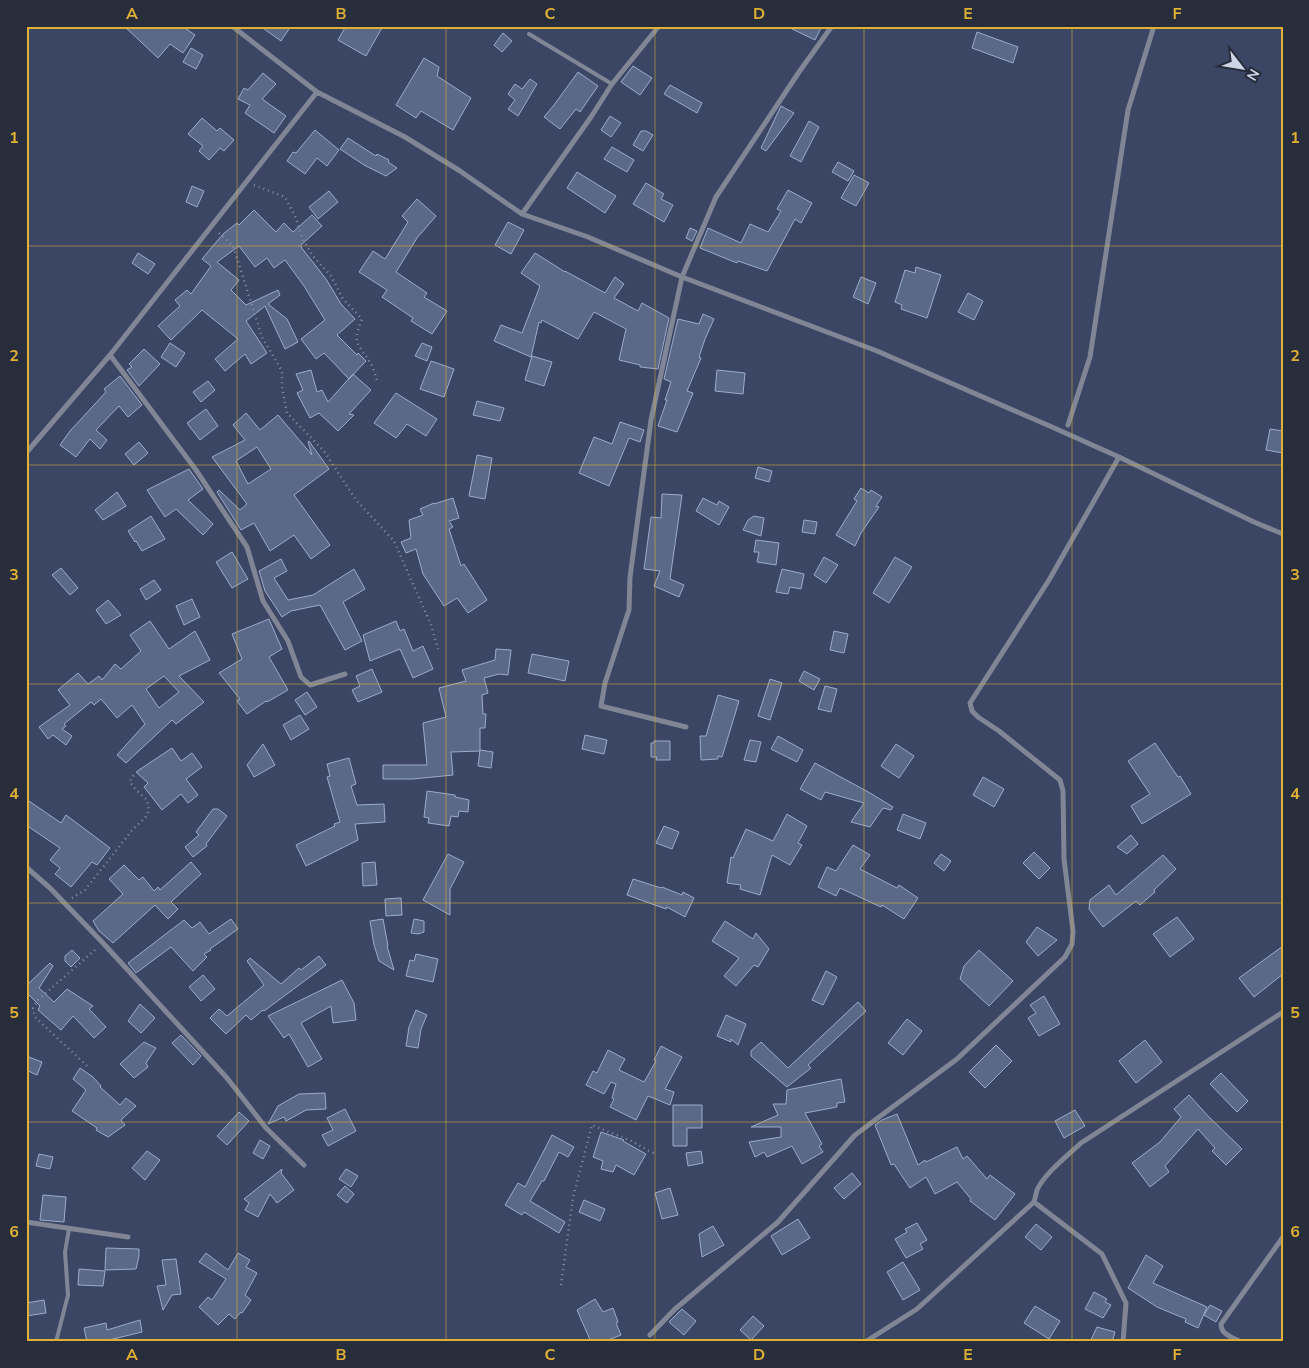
<svg xmlns="http://www.w3.org/2000/svg" width="1309" height="1368" font-family="'Nunito Sans',sans-serif">
<style>
.building{fill:#5b6988;stroke:#9cabcd;fill-rule:evenodd}
.lines{fill:none;stroke-linecap:round;stroke-linejoin:round}
.path{stroke:#858fa7;stroke-width:2.5;stroke-dasharray:1 4;stroke-linecap:butt}
.service{stroke:#808695;stroke-width:4}
.minor{stroke:#808695;stroke-width:5}
.grid{fill:none;stroke:#dfb034;stroke-width:1;stroke-opacity:0.55}
.neatline{fill:none;stroke:#dfb034;stroke-width:2}
.grid-label{font-size:16px;text-anchor:middle;font-weight:bold;fill:#dfb034}
</style>
<rect width="100%" height="100%" fill="#3a4664"/>
<!-- building -->
<path class="building" d="M124,26H182L195,35L183,53L170,44L158,58Z
M260,26H291L281,41Z
M346,26H383L366,56L338,40Z
M786,26H822L815,40Z
M977,32L1018,47L1013,63L972,48Z
M503,33L512,41L502,52L494,45Z
M191,48L203,55L196,69L183,62Z
M424,58L439,67L437,76L471,98L453,130L421,111L416,118L396,105Z
M633,66L652,78L640,95L621,82Z
M578,72L598,86L580,112L576,109L560,129L544,117L554,105Z
M263,73L276,84L262,99L286,116L274,133L245,113L250,105L238,99L244,88L248,90Z
M530,79L537,84L518,116L508,109L515,100L508,94L515,84L522,89Z
M670,85L702,103L697,113L664,94Z
M781,106L794,113L766,151L761,148Z
M610,116L621,123L611,137L601,130Z
M202,118L217,131L220,128L234,140L224,151L220,148L209,160L199,151L203,146L188,134Z
M809,121L819,127L801,162L790,156Z
M315,130L339,150L327,166L317,158L305,174L287,161L293,152L296,153Z
M641,131H646L653,135L643,151L633,145Z
M348,138L376,156L377,154L389,160L388,162L397,168L386,176L364,165L340,149Z
M612,147L634,160L627,172L604,159Z
M838,162L854,171L848,181L832,172Z
M577,172L616,196L605,213L567,188Z
M854,175L869,183L856,206L841,198Z
M646,183L664,194L661,199L673,205L664,222L633,204Z
M192,186L204,191L197,207L186,202Z
M788,190L812,203L801,223L795,219L767,271L738,261L737,263L700,248L708,228L741,243L750,224L768,232L781,211L777,209Z
M329,191L338,202L318,219L309,207Z
M417,199L436,216L417,238L396,272L427,293L424,297L447,311L432,334L411,321L413,318L382,297L387,290L359,272L373,251L385,259L408,222L402,216Z
M254,210L276,232L284,223L293,232L312,215L322,226L301,245V247L326,279L341,304L355,319L337,335L357,355L358,353L366,361L349,379L324,353L316,359L301,339L325,320L304,286L285,260L274,268L267,258L255,267L239,246L217,262L239,280L231,290L246,305L278,290L280,295L268,304L287,319L298,342L285,349L265,306L246,321L267,353L251,364L245,354L225,371L215,359L238,339L202,310L171,340L158,326L180,306L175,300L187,290L191,294L211,266L202,259L223,234L237,223L239,225Z
M508,222L524,230L511,254L495,245Z
M690,228L697,231L692,241L686,238Z
M138,253L155,264L148,274L132,263Z
M535,253L565,272V271L605,293L615,277L624,284L614,298L638,311L642,303L669,318L658,369L640,367V365L619,360L626,329L594,312L578,339L542,320L541,323L539,322L531,357L494,341L501,325L522,333L540,286L521,273Z
M916,267L941,275L927,318L901,309L902,305L895,302L905,270L915,273Z
M861,277L876,283L868,304L853,297Z
M968,293L983,301L974,320L958,312Z
M703,314L714,319L705,339L699,357L701,358L687,391L693,393L677,432L658,426L667,400H665L671,382L664,379L677,323L678,319L699,324Z
M170,343L185,353L176,367L161,357Z
M422,343L432,347L427,361L415,356Z
M144,349L160,364L139,386L127,370L132,367L129,364Z
M532,356L552,362L544,386L525,380Z
M431,361L454,369L444,397L420,389Z
M311,370L317,392L322,390L328,402L353,374L371,390L349,414L354,415L338,431L319,413L310,418L297,393L303,390L296,374Z
M717,370L745,373L743,394L715,391Z
M120,376L142,405L128,417L119,406L96,430L107,440L100,449L90,439L76,457L60,445L70,431L106,392L104,389Z
M208,381L215,390L201,402L193,392Z
M396,393L437,419L426,436L407,424L396,438L374,423Z
M477,401L504,408L500,421L473,415Z
M206,409L218,426L200,440L187,423Z
M246,413L260,430L278,415L312,455L308,442L309,441L329,469L294,495L330,545L311,559L294,535L270,551L254,523L241,530L217,492L219,490L240,510L247,504L212,457L245,440L233,425ZM257,447L271,469L248,484L236,461Z
M620,422L644,430L640,442L629,438L609,486L579,473L594,437L612,444Z
M1270,429L1283,431V453L1266,450Z
M139,442L148,453L134,465L125,454Z
M477,455L492,458L485,499L469,496Z
M758,467L772,471L769,482L755,478Z
M189,469L203,489L188,500L213,524L203,535L176,509L165,517L147,490Z
M861,488L869,493L871,490L882,497L876,506L879,507L861,533L855,546L836,535L857,501L854,499Z
M117,492L126,506L103,520L95,510Z
M662,494L682,495L670,579L684,585L679,597L654,586L660,571L644,569L651,517L661,518Z
M453,498L459,518L449,521L453,527L449,529L461,566L464,564L487,600L468,613L457,598L444,606L423,574L416,549L406,553L401,542L411,538L409,520L423,515L420,509L434,503V504Z
M703,498L717,505L719,501L729,507L719,525L696,511Z
M151,516L165,539L142,551L136,541L135,542L128,531Z
M754,516L764,518L761,536L743,530L748,520Z
M804,520L817,522L815,534L802,532Z
M756,540L779,543L776,565L757,562L759,552H754Z
M232,552L248,579L232,588L216,562Z
M824,557L838,565L826,583L814,575Z
M895,557L912,567L889,603L873,593Z
M281,559L287,571L274,578L288,600L313,595L354,569L365,589L343,602L362,641L345,650L320,605L291,611L282,617L265,591L259,571Z
M61,568L78,588L70,595L52,575Z
M782,569L804,574L801,589L790,587L788,594L776,592Z
M154,580L161,590L146,600L140,589Z
M192,599L200,617L184,625L176,606Z
M108,600L121,615L106,624L96,610Z
M269,619L282,649L269,657L288,690L267,702L266,701L247,714L237,701L240,699L219,673L242,659L232,634Z
M150,621L169,649L195,631L210,660L179,676L204,702L176,724L172,720L126,763L117,755L145,724L132,705L117,718L101,699L94,705L91,702L64,724L66,726L62,729L72,736L66,745L53,735L48,739L39,727L70,705L58,690L78,673L88,684L99,676L102,680L115,664L121,669L141,651L130,635ZM164,676L179,692L159,708L146,689Z
M396,621L400,631L404,629L413,651L423,646L433,669L413,678L400,649L370,661L363,635Z
M834,631L848,634L844,653L830,650Z
M496,649L511,650L508,675L499,674L484,678L488,693L482,695L483,714H486L485,728H480V751L451,752L453,775L413,779H383V765H427L423,723L446,717L439,688L466,681L462,670L495,660Z
M532,654L569,661L565,681L528,673Z
M372,669L382,692L358,702L352,690L360,686L356,676Z
M804,671L820,679L814,690L799,681Z
M770,679L782,683L770,720L758,716Z
M825,686L837,689L831,712L818,709Z
M307,692L317,707L305,715L295,700Z
M718,695L739,701L722,757L718,756V759L701,760L700,736H706Z
M300,715L309,729L291,740L283,725Z
M585,735L607,740L604,754L582,749Z
M778,736L803,750L797,762L771,749Z
M750,740L761,742L756,762L744,760Z
M654,741H670V760H656L657,757H651V743H654Z
M1155,743L1178,777L1180,776L1191,794L1142,824L1131,806L1150,794L1128,761Z
M263,744L275,765L254,777L247,765Z
M896,744L914,756L899,778L881,766Z
M172,748L181,761L192,753L202,767L186,779L198,795L188,803L181,794L162,810L144,787L148,783L136,772Z
M480,750L493,752L491,768L478,766Z
M349,758L356,784L351,786L357,805L384,804L385,822L355,824L358,840L306,866L296,845L335,826L334,824L340,822L327,777L330,776L327,764Z
M815,763L870,793L893,807L891,810L883,808L870,827L851,822L864,803L825,792L821,800L800,789Z
M983,777L1004,789L994,807L973,795Z
M427,791L455,795V797L469,800L468,812L459,811L458,817L451,816L449,826L428,823L429,818L424,817Z
M26,799L61,823L66,815L110,848L97,865L92,862L71,887L55,874L60,868L50,860L60,848L26,825Z
M213,809H218L227,816L206,844L207,846L193,857L185,847L199,835L196,832Z
M787,814L807,826L798,843L802,845L790,865L772,855L760,895L740,889L741,885L727,883L731,857L733,858L746,829L773,841Z
M903,814L926,823L920,839L897,830Z
M664,826L679,832L672,849L656,843Z
M1131,835L1138,844L1127,854L1117,847Z
M853,845L870,855L860,869L897,888L899,885L918,898L904,919L882,905L881,907L840,888L836,896L818,887L827,867L836,871Z
M1034,852L1050,868L1039,879L1023,863Z
M448,854L464,862L450,889V915L423,900Z
M941,854L951,861L944,871L934,863Z
M1163,855L1176,869L1154,890L1155,892L1140,905L1136,901L1103,927L1089,909L1090,900L1109,885L1116,895Z
M191,862L201,874L171,902L178,909L168,919L155,905L113,943L99,931L93,921L123,894L109,879L124,865L139,880L143,877L154,891L158,887L160,890Z
M375,862L377,885L363,886L362,863Z
M633,879L661,888L662,887L682,895L683,892L694,898L685,917L667,907L666,909L627,895Z
M401,898L402,915L386,916L385,899Z
M1177,917L1194,939L1170,957L1153,934Z
M231,919L238,929L210,949L211,950L204,954L207,957L193,971L171,947L136,973L128,963L184,920L192,928L200,922L209,934Z
M383,919L388,946H387L394,970L379,961L374,945L370,921Z
M414,919L424,921V932L418,934L411,933Z
M725,921L753,939L756,933L769,949L758,967L754,965L736,986L724,976L739,958L712,941Z
M1037,927L1057,940L1038,956L1026,942Z
M1283,946V974L1254,997L1239,978Z
M72,950L80,958L71,967L65,961V956Z
M979,950L1013,981L989,1006L960,979L964,966Z
M416,954L438,959L433,982L406,976L410,960L414,961Z
M319,956L326,965L264,1011L263,1010L251,1020L246,1015L226,1034L210,1018L219,1009L227,1016L264,985L247,961L250,958L281,984L299,968L301,970Z
M50,963L53,966L39,988L54,1002L67,989L93,1006L89,1009L106,1027L94,1038L73,1016L61,1030L38,1010L40,1006L26,992V986Z
M826,971L837,977L823,1005L812,1000Z
M203,975L215,989L201,1001L189,987Z
M342,980L354,1003L356,1020L333,1023L331,1006L301,1023L322,1059L308,1067L289,1034L284,1038L268,1016Z
M1044,996L1060,1024L1039,1036L1028,1018L1036,1013L1030,1005Z
M858,1002L866,1011L808,1065L811,1068L787,1087L751,1056V1051L761,1042L788,1068Z
M140,1004L155,1018L141,1033L128,1021Z
M416,1010L427,1015L421,1029L418,1048L406,1046L409,1027Z
M726,1015L746,1024L738,1045L731,1039V1042L717,1036Z
M907,1019L922,1031L903,1055L888,1043Z
M181,1035L201,1056L193,1065L172,1043Z
M1145,1040L1162,1062L1136,1083L1119,1061Z
M144,1042L156,1048L146,1063L148,1067L134,1078L120,1064Z
M996,1045L1012,1061L985,1088L969,1072Z
M661,1046L682,1057L665,1089L674,1092L670,1105L648,1096L636,1120L610,1107L614,1099L612,1098L616,1084L611,1082L604,1094L586,1085L593,1071L597,1073L608,1050L625,1059L619,1070L644,1082L656,1061L654,1060Z
M26,1056L42,1062L37,1075L26,1070Z
M80,1068L93,1077L101,1086L100,1087L120,1105L126,1098L136,1106L121,1120L125,1125L108,1137L96,1130L97,1128L72,1111L86,1090L73,1079Z
M1221,1073L1248,1101L1237,1112L1210,1084Z
M841,1079L845,1102L837,1103V1107L805,1113L822,1144L819,1146L823,1152L802,1164L792,1146L767,1157L764,1152L755,1157L749,1142L781,1137V1127H751L778,1115L773,1104H786L787,1090Z
M325,1093L326,1109L306,1110L286,1121L284,1117L268,1124L278,1106L299,1094Z
M1189,1095L1209,1117L1242,1149L1226,1165L1212,1151L1215,1148L1198,1129L1165,1166L1169,1172L1150,1187L1132,1163L1160,1142L1181,1117L1174,1109Z
M673,1105H702V1128H687V1146H673Z
M345,1109L356,1131L328,1146L322,1135L333,1130L327,1118Z
M1075,1110L1085,1126L1064,1138L1055,1121Z
M239,1112L249,1121L227,1145L217,1136Z
M897,1114L918,1165L925,1160L926,1162L957,1147L963,1159L967,1156L987,1179L990,1175L1015,1194L995,1220L970,1201L971,1199L957,1182L935,1194L926,1177L910,1188L894,1164L891,1165L875,1125L882,1120Z
M601,1132L624,1140L623,1141L646,1154L634,1175L616,1165L613,1172L601,1169L603,1161L593,1157Z
M552,1135L574,1147L568,1157L559,1152L544,1181H542L530,1201L565,1222L559,1233L524,1212L522,1215L505,1205L518,1183L525,1187Z
M260,1140L270,1146L263,1159L253,1153Z
M147,1151L160,1160L145,1180L132,1168Z
M701,1151L703,1163L688,1166L686,1153Z
M39,1154L53,1157L50,1169L36,1166Z
M282,1169L281,1173L294,1190L277,1203L270,1194L258,1217L245,1210L249,1203L244,1199Z
M346,1169L358,1176L351,1187L339,1179Z
M852,1173L861,1184L844,1199L834,1188Z
M345,1186L354,1194L347,1203L337,1195Z
M670,1188L678,1215L662,1219L655,1193Z
M43,1195L66,1197L64,1222L40,1220Z
M584,1200L605,1209L600,1221L579,1212Z
M798,1219L810,1238L782,1255L771,1236Z
M917,1223L927,1240L920,1244L923,1249L906,1258L895,1239L907,1232L905,1229Z
M1036,1224L1052,1237L1041,1250L1025,1237Z
M713,1226L724,1245L702,1257L699,1234Z
M106,1248L139,1249V1256L136,1269L105,1270Z
M206,1253L228,1270L238,1253L250,1260L246,1267L257,1273L245,1295L251,1300L242,1313L241,1312L235,1319L229,1314L218,1325L199,1307L208,1297L212,1300L226,1279L199,1262Z
M1146,1255L1163,1266L1153,1283L1207,1307L1198,1328L1185,1322L1186,1319L1157,1307L1128,1288Z
M176,1259L181,1294L172,1295L163,1310L157,1286L166,1285L162,1260Z
M903,1262L920,1290L903,1300L887,1272Z
M79,1269L105,1271L103,1286L78,1285Z
M1094,1292L1107,1299L1105,1302L1111,1305L1103,1318L1085,1309Z
M595,1299L603,1312L613,1308L618,1322L616,1323L621,1335L603,1342H591L577,1310Z
M44,1300L46,1313L26,1316V1303Z
M1210,1305L1222,1311L1216,1322L1204,1315Z
M1035,1306L1060,1321L1049,1339L1024,1323Z
M682,1309L696,1321L684,1335L669,1322Z
M753,1316L764,1326L751,1340L740,1330Z
M140,1320L142,1332L109,1340L110,1342H87L84,1328L106,1323L107,1330Z
M1097,1327L1115,1332L1112,1342H1090Z"/>
<g class="lines">
<!-- path -->
<path class="path" d="M254,185L285,197L296,218L302,238L313,256L331,276L343,299L362,319C351,346 359,343 371,364C374,369 375,375 377,380
M219,233L231,244L235,252L262,337L282,371V387L287,413L324,451L356,500L394,541L431,625L438,649
M72,898L85,890L133,829L145,818L149,811L147,800L136,790L130,782L132,777L144,766
M87,1066L35,1017L33,1008L38,1000L96,949
M561,1285L573,1197L592,1125L631,1141L655,1154"/>
<!-- service -->
<path class="service" d="M529,34L612,84
M56,1342L68,1295L65,1252L69,1229"/>
<!-- minor -->
<path class="minor" d="M232,26L317,92L405,137L460,171L522,214L588,237L682,277L877,351L1052,427L1119,457L1254,522L1283,534
M522,214L591,117L612,84L659,26
M110,355L196,470L247,547L263,601L288,641L301,677L310,685L345,674
M1068,425L1090,357L1128,110L1154,26
M26,453L110,355L317,92
M686,727L601,706L605,683L629,610L630,577L651,420L682,277L716,197L799,72L832,26
M26,867L50,888L103,943L227,1078L266,1128L304,1165
M1034,1202L1102,1254L1126,1303L1123,1342
M26,1222L128,1237
M650,1335L674,1310L778,1222L855,1135L957,1059L1065,957L1072,944L1073,931L1064,859L1063,791L1060,780L999,731L978,717L972,711L970,703L1049,580L1119,457
M865,1342L917,1309L1034,1202C1035,1199 1036,1194 1037,1190C1044,1174 1068,1155 1081,1143L1283,1012
M1241,1342C1232,1337 1221,1335 1221,1324L1283,1237"/>
</g>
<!-- grid -->
<path class="grid" d="M237,26V1342M446,26V1342M655,26V1342M864,26V1342M1072,26V1342M26,246H1283M26,465H1283M26,684H1283M26,903H1283M26,1122H1283"/>
<!-- border -->
<rect width="1309" height="1368" fill="none" stroke="#272d3b" stroke-width="55"/>
<!-- north arrow -->
<g transform="translate(1242 68) rotate(121)" stroke="#272d3b" stroke-width="4" paint-order="stroke">
<path d="M0-4L9 19L0 12L-9 19Z" fill="#ccd4e6"/>
<text y="-8" font-size="14" font-weight="bold" text-anchor="middle" fill="#ccd4e6">N</text>
</g>
<rect x="28" y="28" width="1254" height="1312" class="neatline"/>
<g class="grid-label">
<text x="132" y="19">A</text>
<text x="341" y="19">B</text>
<text x="550" y="19">C</text>
<text x="759" y="19">D</text>
<text x="968" y="19">E</text>
<text x="1177" y="19">F</text>
<text x="14" y="143">1</text>
<text x="1295" y="143">1</text>
<text x="14" y="361">2</text>
<text x="1295" y="361">2</text>
<text x="14" y="580">3</text>
<text x="1295" y="580">3</text>
<text x="14" y="799">4</text>
<text x="1295" y="799">4</text>
<text x="14" y="1018">5</text>
<text x="1295" y="1018">5</text>
<text x="14" y="1237">6</text>
<text x="1295" y="1237">6</text>
<text x="132" y="1360">A</text>
<text x="341" y="1360">B</text>
<text x="550" y="1360">C</text>
<text x="759" y="1360">D</text>
<text x="968" y="1360">E</text>
<text x="1177" y="1360">F</text>
</g>
</svg>
